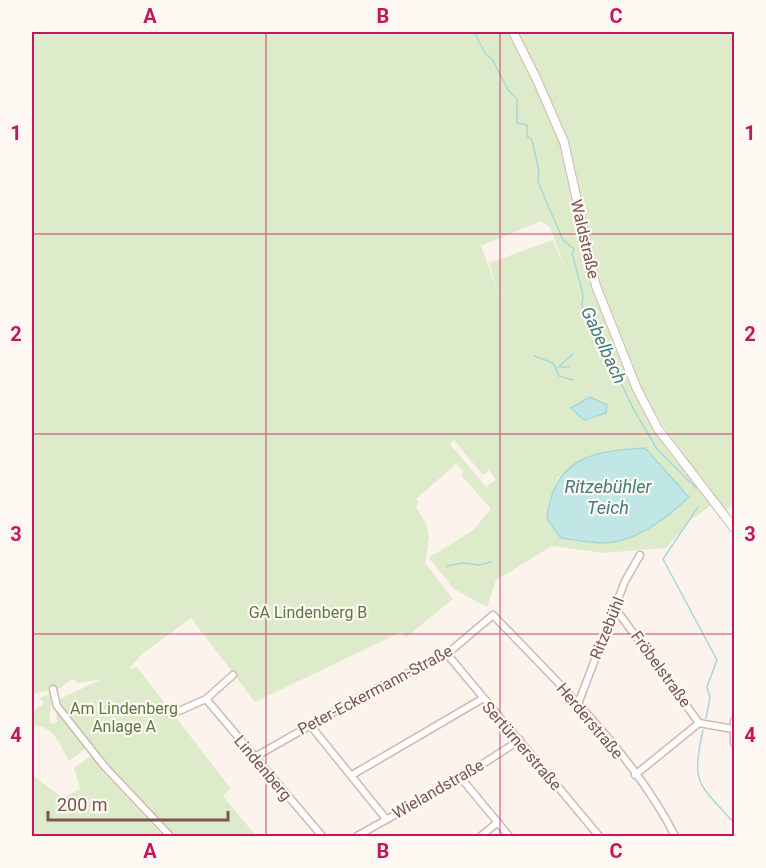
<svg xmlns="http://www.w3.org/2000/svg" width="766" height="868" font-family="Roboto,sans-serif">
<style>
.green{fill:#ddebca;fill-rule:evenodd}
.water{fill:#c0e7e6;stroke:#a6d8d8;stroke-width:1.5}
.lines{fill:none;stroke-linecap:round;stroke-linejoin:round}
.stream{stroke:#a6d8d8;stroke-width:1.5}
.minor-casing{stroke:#cfb9b0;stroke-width:9}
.tertiary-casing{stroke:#cfb9b0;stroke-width:10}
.minor{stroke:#fff;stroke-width:6}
.tertiary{stroke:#fff;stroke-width:8}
.grid{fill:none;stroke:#c2185b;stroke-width:1.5;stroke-opacity:0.55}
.labels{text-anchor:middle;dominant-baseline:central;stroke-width:4.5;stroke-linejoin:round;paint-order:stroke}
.street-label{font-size:16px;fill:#78564e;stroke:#fff8f3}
.park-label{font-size:16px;fill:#5b7843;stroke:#fff8f3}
.water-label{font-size:18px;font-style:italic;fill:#417c7c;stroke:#fff8f3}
.neatline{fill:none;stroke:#c2185b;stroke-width:2}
.grid-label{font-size:20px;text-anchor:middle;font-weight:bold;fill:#c2185b}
</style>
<rect width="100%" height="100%" fill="#fcf3ec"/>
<!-- green -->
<path class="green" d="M32,32H509L544,103L561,146L598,301L640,406L655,432L713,504L688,522L666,548L603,553L552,546L496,580L487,607L454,589L430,559V556C446,549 459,538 472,531C477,528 485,514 491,509L461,475L464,472L456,464L416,499L419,502L416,507L427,526L429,537L425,563L453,599L406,637L401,632L255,702L191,618L142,654L129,669L137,667L231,789L223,796L256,836H173L112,769L60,704V699L102,679L79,683L72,679L60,688L32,694ZM541,221L550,227L566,270L553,240L489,263L499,295L481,246ZM454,440L483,475L489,470L496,480L486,487L450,444ZM668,476L688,493L687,499L676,510L548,503L558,477Z
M515,32H734V505L724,512L655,414L633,373L600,283L566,134Z
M48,694L52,697L49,722L53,724L57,722L56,711L86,748L69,761C59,743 55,727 32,725V713L44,703L40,698Z
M92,755L102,771L163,836H32V775L63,798L80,789L74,768Z"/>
<!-- water -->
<path class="water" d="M590,397L607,405L606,413L584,420L571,408Z
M645,448L689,497C668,517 636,542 604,543C589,543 575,540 561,538L547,519C553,458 592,451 645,448Z"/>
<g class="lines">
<!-- stream -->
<path class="stream" d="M474,32L485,53L492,59L509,91L517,99V123L527,125V136L532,140L539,171L538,182L563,240L574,249L572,253L583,294L582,306L586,315L599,328L605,350L634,410L657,449L696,488
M534,356L553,363L559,376L573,380
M561,367H569
M556,369L573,354
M698,507L663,559L717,660L707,687L710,698L706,718
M447,566L463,563L479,565L491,562
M703,730C691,786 698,782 734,823
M161,831L166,836"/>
<defs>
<path id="minor" d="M615,608L699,723L635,775
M447,654L599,836
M53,689L57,706L105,767L170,836
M206,699L233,675
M578,704L625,581L640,555
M179,711L206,699L322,836
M734,721V743
M699,723L733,729
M310,725L386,819
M253,758L369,692L447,654L493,615C557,682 633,753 675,836
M352,775L482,699
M461,778L509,836
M357,836L461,778L520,740
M481,836L498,822"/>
<path id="tertiary" d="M513,32L537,80L564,142L596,286L637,389L658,429L734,528"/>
</defs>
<!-- minor casing -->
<use href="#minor" class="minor-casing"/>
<!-- tertiary casing -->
<use href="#tertiary" class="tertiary-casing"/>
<!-- minor -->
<use href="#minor" class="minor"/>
<!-- tertiary -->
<use href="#tertiary" class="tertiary"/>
</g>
<!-- grid -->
<path class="grid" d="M266,32V836M500,32V836M32,234H734M32,434H734M32,634H734"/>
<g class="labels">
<!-- street labels -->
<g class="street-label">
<text transform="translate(585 239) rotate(77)">Waldstraße</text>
<text transform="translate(607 628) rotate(-68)">Ritzebühl</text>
<text transform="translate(661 669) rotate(54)">Fröbelstraße</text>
<text transform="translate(375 690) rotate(-28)">Peter-Eckermann-Straße</text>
<text transform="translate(590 721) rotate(50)">Herderstraße</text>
<text transform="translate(522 746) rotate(49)">Sertürnerstraße</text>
<text transform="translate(263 768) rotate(50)">Lindenberg</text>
<text transform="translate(438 789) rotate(-30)">Wielandstraße</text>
</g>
<!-- park labels -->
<g class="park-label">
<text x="308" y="612">GA Lindenberg B</text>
<text x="124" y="708">Am Lindenberg<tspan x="124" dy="18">Anlage A</tspan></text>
</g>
<!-- water labels -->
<g class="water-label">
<text transform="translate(604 345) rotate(65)">Gabelbach</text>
<text x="608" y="486">Ritzebühler<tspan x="608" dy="21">Teich</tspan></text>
</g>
</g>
<!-- border -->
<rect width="766" height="868" fill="none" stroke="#fff8f3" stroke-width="66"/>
<!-- scale -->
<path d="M48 811v9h180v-9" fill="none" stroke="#78564e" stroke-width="3"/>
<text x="57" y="811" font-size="18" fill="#78564e" stroke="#fff8f3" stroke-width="4.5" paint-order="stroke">200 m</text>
<rect x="33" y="33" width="700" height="802" class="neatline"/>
<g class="grid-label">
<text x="150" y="23">A</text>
<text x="383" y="23">B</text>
<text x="616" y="23">C</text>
<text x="16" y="140">1</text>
<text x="750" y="140">1</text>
<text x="16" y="341">2</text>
<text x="750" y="341">2</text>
<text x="16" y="541">3</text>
<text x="750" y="541">3</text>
<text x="16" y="742">4</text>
<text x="750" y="742">4</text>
<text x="150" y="858">A</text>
<text x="383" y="858">B</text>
<text x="616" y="858">C</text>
</g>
</svg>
